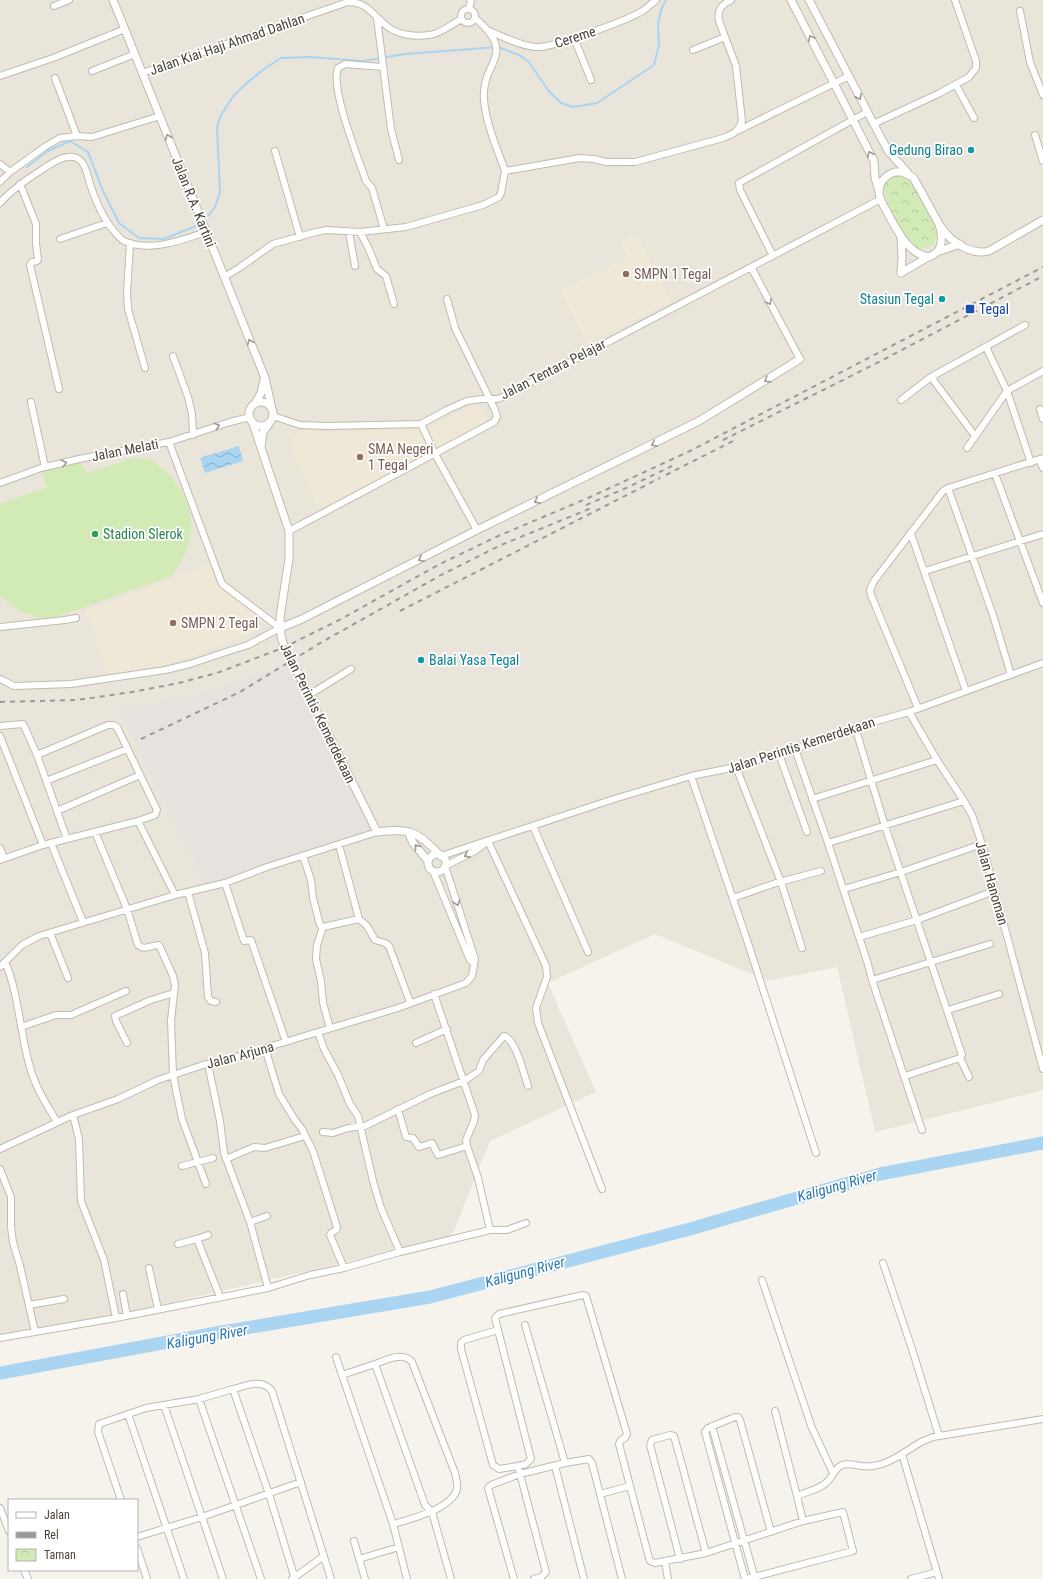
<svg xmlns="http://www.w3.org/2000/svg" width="1043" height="1579" font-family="'Roboto Condensed',sans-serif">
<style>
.residential{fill:#eae5da}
.industrial{fill:#e6e2dd}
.education{fill:#efe8d6}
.park{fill:url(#park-crowns)}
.pitch{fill:#d2eab5}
.water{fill:url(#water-waves)}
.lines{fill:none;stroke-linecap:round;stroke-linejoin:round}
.stream{stroke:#a9d4f2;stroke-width:2}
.river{stroke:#a9d4f2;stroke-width:13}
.minor-casing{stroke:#c2bbae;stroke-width:8}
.tertiary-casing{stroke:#c2bbae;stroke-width:9}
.minor{stroke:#fff;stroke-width:6}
.tertiary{stroke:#fff;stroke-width:7}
.rail{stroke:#9a9a9a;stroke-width:2;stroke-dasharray:5 5;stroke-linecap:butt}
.oneway{stroke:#9c9892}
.culture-dot{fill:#0f9aa8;stroke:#fff;stroke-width:1.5}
.education-dot{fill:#8d6e63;stroke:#fff;stroke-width:1.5}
.transit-dot{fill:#1a4fb4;stroke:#fff;stroke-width:1.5}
.leisure-dot{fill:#2e9e5b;stroke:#fff;stroke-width:1.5}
.labels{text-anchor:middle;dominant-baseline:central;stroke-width:3.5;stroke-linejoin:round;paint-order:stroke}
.street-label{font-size:14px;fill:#4b4439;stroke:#fff}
.culture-label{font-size:14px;fill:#0d838f;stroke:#fff;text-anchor:end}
.education-label{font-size:14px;fill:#785e54;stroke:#fff;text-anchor:start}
.transit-label{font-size:14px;fill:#164399;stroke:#fff;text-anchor:start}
.leisure-label{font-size:14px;fill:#27864d;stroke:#fff;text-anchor:start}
.water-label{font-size:15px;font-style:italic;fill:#2e7ab2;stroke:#fff}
</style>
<defs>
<pattern id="park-crowns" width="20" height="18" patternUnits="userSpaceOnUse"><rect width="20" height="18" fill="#d2eab5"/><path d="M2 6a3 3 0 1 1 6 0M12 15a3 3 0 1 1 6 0" fill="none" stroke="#b6ca9c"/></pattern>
<pattern id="water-waves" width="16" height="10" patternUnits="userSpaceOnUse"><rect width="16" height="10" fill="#a9d4f2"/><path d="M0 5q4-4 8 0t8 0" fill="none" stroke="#8caec5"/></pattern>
</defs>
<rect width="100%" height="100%" fill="#f6f3ec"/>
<!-- residential -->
<path class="residential" d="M0,0H1043V1090L875,1132L837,967L768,981L655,934L548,983L596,1092L490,1141L451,1238L0,1342Z"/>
<!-- industrial -->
<path class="industrial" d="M292,662L371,832L205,885L120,709L165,702L208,693L251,679Z"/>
<!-- education -->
<path class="education" d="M636,234L671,301L587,344L561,291L628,257L620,242Z
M472,406H477L481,408L485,412L487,417L486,422L483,427L478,430L319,509L296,460L291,444L293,436L304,430L326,432L372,431L427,428Z
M211,564L217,585L257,615V631L168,665L108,675L101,651L85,611Z"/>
<!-- park -->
<path class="park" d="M896,176H901L909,180C915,188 935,222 936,231C938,237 935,244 929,247C925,249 919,250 915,247C907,242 883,197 884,188C885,181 890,178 896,176Z"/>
<!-- pitch -->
<path class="pitch" d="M137,457C142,458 148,458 152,461C179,476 198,512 189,543C186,555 179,565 172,576L46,621C40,617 34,617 27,614C17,610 8,603 0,595V504L47,487L41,468L79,459L87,473Z"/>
<!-- water -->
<path class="water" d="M239,446L243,461L205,473L200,458Z"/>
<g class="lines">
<!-- stream -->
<path class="stream" d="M27,167L48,151L70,141L88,152L103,191L119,223L139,238L164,239L201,224
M204,221L215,207L220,192L217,127L221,115L234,95L248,82L264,69L281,58L309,57L363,61L405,54L498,47L519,55L529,62L548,90L561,103L573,107L597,103L654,65L659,45L658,24L661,10L666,0"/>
<!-- river -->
<path class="river" d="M0,1373L222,1332L430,1297L690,1229L880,1174L1043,1143"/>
<defs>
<path id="minor" d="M54,6L69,0
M461 16a7 7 0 1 1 14 0a7 7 0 1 1-14 0Z
M469,9L471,0
M1020,11L1030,62L1043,95
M377,18L391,129L399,160
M475,18C519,56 481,60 484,100C486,124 497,148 505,171
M489,31C504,37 520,46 536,47C550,49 631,19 644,10C648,7 652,3 656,0
M574,38L591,80
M693,50L725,37
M383,67L345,64L338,68C330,89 358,157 366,181L372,188L384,229
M92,71L135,54
M142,73L348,2C368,2 373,16 388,27C398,35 416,37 429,35C441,34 451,24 462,19
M0,76L53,58L125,29
M55,78L77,136
M956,85L974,118
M873,124L938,94L969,77L976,68V61L955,0
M739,130L849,76
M1035,135L1043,161
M275,151L300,237
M0,164L10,172
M0,182L10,172L46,146L60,138L77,136L92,137L160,116
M20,184L36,224V243L38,259L37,261L32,262L30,265L59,389
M0,203C12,189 27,179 43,169C52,163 70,150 81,161C86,166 88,177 90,184C95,199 102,217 113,230C117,234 120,240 126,242C153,252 181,240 206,232
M349,232L355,266
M360,232L368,247L377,269L386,276L394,304
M60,239L107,223
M130,243L127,293L128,309L145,368
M773,256L740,190L739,183L867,112
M751,267L800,359
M224,277L239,268L273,244L316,232L327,230L360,232L406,227L483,205L499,197L501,193L505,171L580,158L594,159L606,162H635L723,138C733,134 738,132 742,121L736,66L719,21C717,10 721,5 731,0
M986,347L1007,391L1031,463
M173,356L188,397L192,414L193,435
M931,377L975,436
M901,400L931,377L1025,325
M31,402L45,467
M1040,409L1043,419
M273,416L300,425L328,426L421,424L447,410L467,401L482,399H497L503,397L881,199
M421,424L435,454L477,530
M169,442L222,584L280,628
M967,448L1007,391L1043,371
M1039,460L1043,468
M995,474L1043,603
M0,483L41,468L79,459L169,442L230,422L250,417
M948,488L993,615L1011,675
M289,531L494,422L497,417L495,410L455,328L447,299
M911,534L966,691
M925,571L1043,534
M0,627L65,620L76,618
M0,679L14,686L71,684L165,670L190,664L229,651L248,645L280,628
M309,695L351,669
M918,708L871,595L870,590L874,581L943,491L948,488L1043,458
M909,712L937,760L964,801L972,815L982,844L1043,1069
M0,726L23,724L25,728L37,755L67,839
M855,727L885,826L962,1055L960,1058L905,1076
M0,736L43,845L0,860
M795,749L828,843L867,961L872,980L922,1130
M779,754L807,832
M37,755L108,725H113L117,727L157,810L155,815L138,821L43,845
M736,767L781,882L802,948
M691,776L748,943L816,1153
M46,781L127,749
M812,799L937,760
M57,811L140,775
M138,821L175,895
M533,826L588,952
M95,832L127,909L138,945C145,951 151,945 159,945L173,976L175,985L171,1020L173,1075L182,1119L206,1184
M488,841L546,966L547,977L536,1008L538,1023L602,1189
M51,843L83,922
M828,843L964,801
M339,845L359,919L367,926L375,940L385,943L389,946L410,1002
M0,848L4,858
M303,856L311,880L313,898L320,925L323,927L359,919
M441,856L614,799L691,776L736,767L795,749L855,727L909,712L1043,663
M433,871L470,960L474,964
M225,883L244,941L251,940L286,1042
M844,889L901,872L982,844
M188,892L205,953L208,997L211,1001L216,1002
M733,898L776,883L821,871
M323,927L317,945L316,959L321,981L323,1003L330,1028
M50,933L68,978
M859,937L917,920L994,891
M5,962C19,993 20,1035 30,1067C35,1087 47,1105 57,1122
M0,967L22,945L39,936L175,895L225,883L267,867L377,832
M872,980L990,944
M948,1010L999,994
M21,1027L56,1015H71L126,991
M318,1032L324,1049L338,1075L350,1104L358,1116L373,1181L381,1208L400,1252
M127,1043L116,1021L115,1016L151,1000L174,993
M416,1043L447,1029
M265,1048L279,1094L295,1120L302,1129L313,1151L337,1227L336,1230L331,1233L330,1235L344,1268
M960,1058L969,1077
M208,1064L220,1121L224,1153L250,1222L268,1288
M398,1109L406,1137L413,1138L419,1147L432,1143L438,1155L467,1146
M73,1115L79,1139L81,1201L104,1260L116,1318
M323,1132L333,1133L348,1128L365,1126L430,1094L464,1081L479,1071L483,1060L504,1036C516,1039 524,1075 528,1086
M0,1149L73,1115L118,1099L158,1080L203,1065L253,1053L265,1048L398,1008L466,983L472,976L475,959L445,866L475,851L488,841
M226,1159L254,1147L265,1148L305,1136
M182,1166L213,1158
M0,1169L11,1197V1227L13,1242L20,1266L35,1332
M250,1222L267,1216
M490,1230H507L526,1223
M197,1239L220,1297
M178,1244L197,1239L208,1235
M883,1263L912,1349L939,1436
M149,1268L158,1309
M762,1280L812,1428L833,1473
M123,1294L127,1316
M29,1305L64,1299
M525,1325L565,1463
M498,1330L495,1318L499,1314L583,1295L586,1296L627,1434L625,1438L621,1440L619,1444L630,1486
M0,1338L116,1318L268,1288L310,1275L344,1268L400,1252L490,1230L478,1178L467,1146L466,1140L474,1121L475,1115L434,994
M336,1357L342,1375
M375,1364C386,1360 403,1351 412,1362L455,1473C456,1478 458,1484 457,1489C452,1509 411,1519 393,1524
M233,1389C246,1386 262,1378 272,1391L331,1579
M199,1399L261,1579
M164,1405L223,1579
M775,1411L797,1496
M128,1414L184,1579
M712,1426L755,1579
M555,1466L584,1579
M121,1500L98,1432L99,1424L146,1408L199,1399L233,1389L269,1494L295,1579
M0,1508L9,1531
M803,1521L797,1496C807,1491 820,1490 828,1481C833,1476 835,1468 842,1465C848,1463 855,1465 861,1466C877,1468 889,1462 902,1454
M137,1537L202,1517L301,1482
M354,1541L365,1579
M137,1548L147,1579
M359,1559L399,1547
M680,1559L650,1445L652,1440L670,1435L674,1436L706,1553
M665,1562L668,1579
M24,1570L28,1579
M292,1579L324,1556
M407,1579L393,1524L342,1375L375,1364L425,1505L432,1512L451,1579
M514,1579L488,1488L491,1485L520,1474L518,1466L526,1464L531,1459L498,1330L464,1340L461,1343V1349L493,1465L499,1469L518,1466
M534,1579L541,1577L546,1572L520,1474L565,1463L589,1459L592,1463L600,1494
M622,1579L600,1494L630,1486L649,1558L650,1561L655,1563L706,1553L803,1521L843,1512L853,1551L746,1579
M745,1579L705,1432L708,1428L735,1417H738L740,1420L771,1532
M911,1579L937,1572
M939,1579L902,1454L921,1442L933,1437L1043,1419"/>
<path id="tertiary" d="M113,0L265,378L272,409
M791,0L874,161L875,178L879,191
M809,0L888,151L908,173
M895,172H902L913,177L939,224C942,232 943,246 937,252C935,254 931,256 928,257C907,253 897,230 887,212C884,206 879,199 879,192C879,182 886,175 895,172Z
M941,227C950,241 971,256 989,251L1043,220
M937,252L960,244
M901,273L902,257L901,237
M901,273L928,257
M249 414a12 12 0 1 1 24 0a12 12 0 1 1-24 0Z
M255,404L261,393L264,380
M252,421L289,531V559L280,617L281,636L283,643L377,832C412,828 416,831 441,856
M261,447L263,432L269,424
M280,628L302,619L477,530L699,421L800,359
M408,832L413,843L428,861
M428 863a9 9 0 1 1 18 0a9 9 0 1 1-18 0Z"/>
</defs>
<!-- minor casing -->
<use href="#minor" class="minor-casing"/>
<!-- tertiary casing -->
<use href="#tertiary" class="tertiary-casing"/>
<!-- minor -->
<use href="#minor" class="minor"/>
<!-- tertiary -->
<use href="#tertiary" class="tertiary"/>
<!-- rail -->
<path class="rail" d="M723,440L875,364L1043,276
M666,475L733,441
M586,505L624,489L672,466
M400,611L660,478
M0,702L77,700L132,692L179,683L217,673L285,647L343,618L438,565L496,537L588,498L690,451L1043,267
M141,739L240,692L322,642L443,574L501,545L594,507"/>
</g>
<!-- one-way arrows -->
<defs><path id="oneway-chevron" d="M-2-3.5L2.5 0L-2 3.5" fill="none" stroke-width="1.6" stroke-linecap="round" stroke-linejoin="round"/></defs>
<g class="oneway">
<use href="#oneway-chevron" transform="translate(811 38) rotate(-118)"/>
<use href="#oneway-chevron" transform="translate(859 97) rotate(63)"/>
<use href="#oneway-chevron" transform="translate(168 137) rotate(-112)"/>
<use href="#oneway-chevron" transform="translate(870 154) rotate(-116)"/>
<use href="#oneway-chevron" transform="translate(769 302) rotate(62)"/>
<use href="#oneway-chevron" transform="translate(250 342) rotate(-112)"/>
<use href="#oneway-chevron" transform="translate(767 380) rotate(148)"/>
<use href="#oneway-chevron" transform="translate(217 426) rotate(-19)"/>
<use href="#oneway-chevron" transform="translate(654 444) rotate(154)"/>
<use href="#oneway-chevron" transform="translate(64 463) rotate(-14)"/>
<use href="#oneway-chevron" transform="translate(537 501) rotate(154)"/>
<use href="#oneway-chevron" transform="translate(421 559) rotate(153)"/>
<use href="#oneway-chevron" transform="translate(417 847) rotate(-128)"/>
<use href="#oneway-chevron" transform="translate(467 855) rotate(153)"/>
<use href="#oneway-chevron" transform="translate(457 903) rotate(72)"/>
</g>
<!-- markers -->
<g class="culture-dot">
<circle cx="971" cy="150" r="4"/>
<circle cx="942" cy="299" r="4"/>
<circle cx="421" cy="660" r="4"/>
</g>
<g class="education-dot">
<circle cx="626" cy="274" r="4"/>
<circle cx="360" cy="457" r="4"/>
<circle cx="173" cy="623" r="4"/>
</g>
<rect class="transit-dot" x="965" y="304" width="10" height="10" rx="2"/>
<circle class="leisure-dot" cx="95" cy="534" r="4"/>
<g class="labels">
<!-- street labels -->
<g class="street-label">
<text transform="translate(575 37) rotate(-18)">Cereme</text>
<text transform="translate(227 44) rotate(-19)">Jalan Kiai Haji Ahmad Dahlan</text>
<text transform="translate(194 202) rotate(68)">Jalan R.A. Kartini</text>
<text transform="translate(553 369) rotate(-27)">Jalan Tentara Pelajar</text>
<text transform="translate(125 450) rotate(-11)">Jalan Melati</text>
<text transform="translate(318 713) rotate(64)">Jalan Perintis Kemerdekaan</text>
<text transform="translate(801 745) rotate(-18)">Jalan Perintis Kemerdekaan</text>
<text transform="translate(992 883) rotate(74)">Jalan Hanoman</text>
<text transform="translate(240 1055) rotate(-15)">Jalan Arjuna</text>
</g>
<!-- culture labels -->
<g class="culture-label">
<text x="963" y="150">Gedung Birao</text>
<text x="934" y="299">Stasiun Tegal</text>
<text x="429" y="660" text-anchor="start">Balai Yasa Tegal</text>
</g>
<!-- education labels -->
<g class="education-label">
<text x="634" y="274">SMPN 1 Tegal</text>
<text x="368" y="449">SMA Negeri<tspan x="368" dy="16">1 Tegal</tspan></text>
<text x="181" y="623">SMPN 2 Tegal</text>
</g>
<!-- transit labels -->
<g class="transit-label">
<text x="979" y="309">Tegal</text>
</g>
<!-- leisure labels -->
<g class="leisure-label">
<text x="103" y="534">Stadion Slerok</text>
</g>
<!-- water labels -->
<g class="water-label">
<text transform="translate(837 1186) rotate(-16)">Kaligung River</text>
<text transform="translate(525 1272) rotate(-15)">Kaligung River</text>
<text transform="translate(207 1337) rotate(-10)">Kaligung River</text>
</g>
</g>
<!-- legend -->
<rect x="8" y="1499" width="130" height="72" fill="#ffffff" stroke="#b7b4b0"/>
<rect x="16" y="1512" width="20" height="6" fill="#ffffff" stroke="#b7b4b0"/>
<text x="44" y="1519" font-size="12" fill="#4b4439">Jalan</text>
<rect x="16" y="1532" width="20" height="6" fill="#9a9a9a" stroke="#b7b4b0"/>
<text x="44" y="1539" font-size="12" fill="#4b4439">Rel</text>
<rect x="16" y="1549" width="20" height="12" fill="url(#park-crowns)" stroke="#b7b4b0"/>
<text x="44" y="1559" font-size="12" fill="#4b4439">Taman</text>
</svg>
